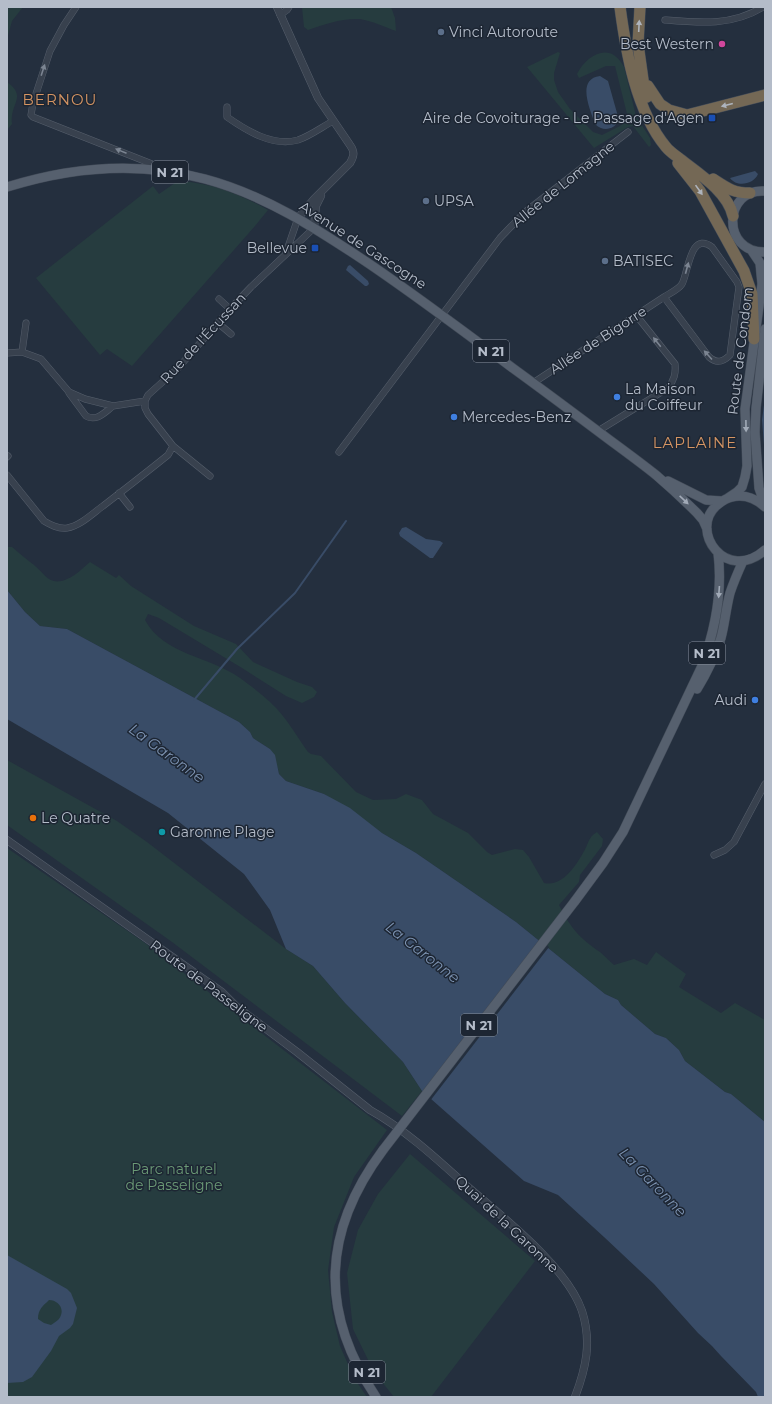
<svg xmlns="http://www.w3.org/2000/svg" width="772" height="1404" font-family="Montserrat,sans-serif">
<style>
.green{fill:#263c3f}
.water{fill:#394c67;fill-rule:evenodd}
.pier{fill:#242f3e}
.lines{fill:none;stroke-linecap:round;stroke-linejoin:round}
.stream{stroke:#394c67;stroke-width:2}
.minor-casing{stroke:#565f6c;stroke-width:7}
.tertiary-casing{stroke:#565f6c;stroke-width:8}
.primary-casing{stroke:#414a57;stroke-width:10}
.motorway-casing{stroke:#434c59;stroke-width:12}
.minor{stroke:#38414e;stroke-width:6}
.tertiary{stroke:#38414e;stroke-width:7}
.primary{stroke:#56606e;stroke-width:9}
.motorway{stroke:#746855;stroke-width:11}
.primary-bridge-casing{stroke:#414a57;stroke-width:10;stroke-linecap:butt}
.primary-bridge{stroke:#56606e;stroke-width:9}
.oneway{fill:#aeb4bd}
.oneway2{fill:#7c8592}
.oneway3{fill:#a1aab7}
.service-dot{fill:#5c6f8a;stroke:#1d2633;stroke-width:1.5}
.hotel-dot{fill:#d1479c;stroke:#1d2633;stroke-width:1.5}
.transit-dot{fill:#1a4fb4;stroke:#1d2633;stroke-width:1.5}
.shop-dot{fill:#3f7fe0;stroke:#1d2633;stroke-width:1.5}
.food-dot{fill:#e8710a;stroke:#1d2633;stroke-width:1.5}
.culture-dot{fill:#0f9aa8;stroke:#1d2633;stroke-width:1.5}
.labels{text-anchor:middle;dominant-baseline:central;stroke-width:3;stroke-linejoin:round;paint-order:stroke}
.shield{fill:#1d2633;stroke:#878f9c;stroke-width:1}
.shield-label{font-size:13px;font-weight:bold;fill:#b4bcc9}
.poi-label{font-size:14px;fill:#b4bcc9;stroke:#1d2633;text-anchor:start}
.street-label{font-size:14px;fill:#b4bcc9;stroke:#1d2633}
.park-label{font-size:14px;fill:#6b9a76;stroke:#1d2633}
.neighbourhood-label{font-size:15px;letter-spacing:1px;fill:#d59563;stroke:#1d2633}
.water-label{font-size:15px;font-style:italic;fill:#7c92b1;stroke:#1d2633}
</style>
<rect width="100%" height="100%" fill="#242f3e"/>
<!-- green -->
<path class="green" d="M7,7H23L12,21L7,39Z
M302,7H391L395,18L396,31C385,27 372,21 360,19C342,18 325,24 308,30L304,27Z
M558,52L560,53L554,73V80L558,92L570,109L593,132L602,135L620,126L628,118L615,66H606L579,78L577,74C587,54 611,41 624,67L636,116L650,138L651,145L649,147L633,126L628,127L594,148L527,67Z
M7,82C28,97 9,104 12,124L7,130Z
M181,181C215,184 239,194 268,210L255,226L132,366L107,349L100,355L36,278L153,186L159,194L175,183Z
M7,547H12C19,553 26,559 34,565C45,574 50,587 67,579C75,576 83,568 90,562L116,578L119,575L131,586L194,626L236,644L253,662L297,682L312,687L317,692L314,697L302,703L286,696L242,668L159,618L148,614L145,620C164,655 209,656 240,678C250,685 269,700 277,709C289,722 298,738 308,752L311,754L321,756L356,792L373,800L396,799L406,794L422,800L433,814L468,833L487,852L492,855L515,849L523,850L529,857L544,883C562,887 575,867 583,853C589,844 587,838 597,832L603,839L602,846L580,875L579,882L559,905C570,927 579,938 600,952C605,956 609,961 614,965L634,959L647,965L656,952L686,974L679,987L721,1013L735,1003L765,1020V1122L731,1094L725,1092L685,1061L679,1050L666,1038L655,1034L621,1005L618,1000L605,994L516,922L416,853L382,833L324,794L286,781L279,774L278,769L270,749L253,738L250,732L239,722L67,629L40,626L25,612L7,590Z
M7,760L117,821L147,842L286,949L313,966L345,1003L403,1062L422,1091L402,1116L172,942L7,825Z
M7,848L145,943L387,1130L354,1177L334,1227L328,1270L332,1312L340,1346L354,1378L367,1397H7Z
M410,1154L535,1261L431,1397H394L374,1372L353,1329L347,1273L358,1230L378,1194Z"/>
<!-- water -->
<path class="water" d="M600,76L608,81L619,120C614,130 603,132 595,124C590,109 576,79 600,76Z
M755,171L758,174C754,184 737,188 730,178Z
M350,265L368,281L369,284L367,286H365L346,270L348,266Z
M406,527L426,539L440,541L443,543L433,558H430L400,536L399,533L402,528Z
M7,590L25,612L40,626L67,629L239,722L250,732L253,738L270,749L275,755L279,774L286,781L324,794L350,808L382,833L416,853L516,922L605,994L618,1000L621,1005L655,1034L666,1038L679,1050L685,1061L725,1092L731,1094L765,1122V1397H758L756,1392L721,1356L712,1346L698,1333L654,1284L604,1237L558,1195L524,1181L422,1091L403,1062L345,1003L313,966L286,949L270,910L244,874L168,813L7,719Z
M7,1255L67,1289L71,1293L77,1308L73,1324L70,1328L59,1336L51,1351L32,1377L23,1382L7,1383ZM49,1300C58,1300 66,1309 59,1319C57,1321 54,1323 51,1325L44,1323L38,1319C38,1309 43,1306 49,1300Z"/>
<!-- pier -->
<path class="pier" d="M541,940L549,947L430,1101L422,1094Z"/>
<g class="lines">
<!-- stream -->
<path class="stream" d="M765,405L763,420L765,445
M194,700L237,649L295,593L346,521"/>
<defs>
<path id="minor" d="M76,7L64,25L50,51L33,103L31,115L33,117L147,162L152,164L153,169
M280,15L287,10L289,7
M665,20C700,23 732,26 763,7
M227,107V117C247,131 273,147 298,140C310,136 322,127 333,121
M286,253L298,218
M219,299L230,309
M218,323L231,334
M22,352L26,323
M7,353L22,352L41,359L69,392L85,399L113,406L145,401
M533,383L664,297C670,293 678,290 682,284C688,274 690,230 712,247L737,282L739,287L730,355C723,362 717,364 709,357L664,297
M69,393L86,416C97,422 105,412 113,406
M598,431L668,388C674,380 676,374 675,364L636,315
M339,452L500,238L525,212L628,132
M7,457L8,456
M7,475L44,521C51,525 58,529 67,528C80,526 92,514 103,506C125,489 147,472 168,455L173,446
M210,476L173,446L148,414L145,408V401L148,395L178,368L230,309L251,287L314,228
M119,493L130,507
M714,855L725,850L734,842L765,784"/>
<path id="tertiary" d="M277,7L318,98L350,145C355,152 354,156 350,163L314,199L298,218
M314,228L316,206L321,196
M7,840L222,992L237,1007L297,1052L370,1110C406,1130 438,1160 468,1187C504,1218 567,1267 582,1311C592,1342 586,1368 575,1397"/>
<path id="primary" d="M7,187C71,167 139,161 205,179C265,195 317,229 368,263C418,297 466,333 514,369C547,393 579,417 611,441C626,452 641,463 656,475C670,487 684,500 697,513L703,520L707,529
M765,191C723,188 721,253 765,252
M765,329L756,408L755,432L759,488L765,505
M668,481L706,500L722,501
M728,498L737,492L742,487L745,477L747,466L745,409L762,284L760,263L752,251
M765,507C755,498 745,494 732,497C725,498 721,502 716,506C689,531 726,584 765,550
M697,689C707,673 715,656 721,638C725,623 726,608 730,593C734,581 738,572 743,561
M575,901L603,863L623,832L702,666C715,630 723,592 718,553
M376,1397C319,1312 322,1232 383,1150"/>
<path id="motorway" d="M620,7C626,52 636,111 666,147C670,152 675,155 680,159C698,173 728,192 733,216
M640,7L638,44L644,87L647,97
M648,86L660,104L669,110L687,115L765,95
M678,163L700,191L744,271L752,294L754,339
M713,179C727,188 733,193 750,193"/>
</defs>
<!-- minor casing -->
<use href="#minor" class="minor-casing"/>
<!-- tertiary casing -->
<use href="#tertiary" class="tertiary-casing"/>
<!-- primary casing -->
<use href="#primary" class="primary-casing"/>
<!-- motorway casing -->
<use href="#motorway" class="motorway-casing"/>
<!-- minor -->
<use href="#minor" class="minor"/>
<!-- tertiary -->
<use href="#tertiary" class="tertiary"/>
<!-- primary -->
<use href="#primary" class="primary"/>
<!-- motorway -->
<use href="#motorway" class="motorway"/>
<defs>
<path id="primary-bridge" d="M383,1150L575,901"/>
</defs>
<!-- primary-bridge casing -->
<use href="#primary-bridge" class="primary-bridge-casing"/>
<!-- primary-bridge -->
<use href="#primary-bridge" class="primary-bridge"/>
</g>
<!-- one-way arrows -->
<defs><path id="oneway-solid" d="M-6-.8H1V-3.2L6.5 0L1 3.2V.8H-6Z"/></defs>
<g class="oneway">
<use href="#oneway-solid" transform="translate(639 26) rotate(-87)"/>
<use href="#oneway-solid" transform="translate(727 105) rotate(166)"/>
<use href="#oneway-solid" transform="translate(699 190) rotate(55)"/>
</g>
<g class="oneway2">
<use href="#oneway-solid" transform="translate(43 70) rotate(-72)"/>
<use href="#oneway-solid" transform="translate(121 151) rotate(-158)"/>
<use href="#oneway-solid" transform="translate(687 268) rotate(-75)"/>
<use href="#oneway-solid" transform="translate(657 342) rotate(-129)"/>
<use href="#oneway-solid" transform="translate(708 355) rotate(-132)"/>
</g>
<g class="oneway3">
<use href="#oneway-solid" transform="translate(746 426) rotate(89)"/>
<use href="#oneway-solid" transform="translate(684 500) rotate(43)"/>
<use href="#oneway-solid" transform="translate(719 592) rotate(94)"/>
</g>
<!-- markers -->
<g class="service-dot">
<circle cx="441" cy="32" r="4"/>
<circle cx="426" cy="201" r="4"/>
<circle cx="605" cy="261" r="4"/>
</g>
<circle class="hotel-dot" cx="722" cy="44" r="4"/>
<g class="transit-dot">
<rect x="708" y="114" width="8" height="8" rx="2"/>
<rect x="311" y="244" width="8" height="8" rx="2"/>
</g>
<g class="shop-dot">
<circle cx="617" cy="397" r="4"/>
<circle cx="454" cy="417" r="4"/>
<circle cx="755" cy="700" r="4"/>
</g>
<circle class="food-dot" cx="33" cy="818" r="4"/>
<circle class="culture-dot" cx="162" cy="832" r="4"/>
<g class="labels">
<!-- shield labels -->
<g class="shield">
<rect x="152" y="161" width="36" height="22" rx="3"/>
<rect x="473" y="340" width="36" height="22" rx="3"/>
<rect x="689" y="642" width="36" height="22" rx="3"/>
<rect x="461" y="1014" width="36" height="22" rx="3"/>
<rect x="349" y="1361" width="36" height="22" rx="3"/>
</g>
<g class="shield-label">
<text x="170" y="172">N 21</text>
<text x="491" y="351">N 21</text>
<text x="707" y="653">N 21</text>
<text x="479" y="1025">N 21</text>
<text x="367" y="1372">N 21</text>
</g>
<!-- poi labels -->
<g class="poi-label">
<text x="449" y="32">Vinci Autoroute</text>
<text x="714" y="44" text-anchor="end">Best Western</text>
<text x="704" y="118" text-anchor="end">Aire de Covoiturage - Le Passage d'Agen</text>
<text x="434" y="201">UPSA</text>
<text x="307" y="248" text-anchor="end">Bellevue</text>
<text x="613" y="261">BATISEC</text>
<text x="625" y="389">La Maison<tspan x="625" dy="16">du Coiffeur</tspan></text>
<text x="462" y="417">Mercedes-Benz</text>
<text x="747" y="700" text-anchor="end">Audi</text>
<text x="41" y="818">Le Quatre</text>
<text x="170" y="832">Garonne Plage</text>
</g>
<!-- street labels -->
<g class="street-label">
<text transform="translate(563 184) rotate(-39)">Allée de Lomagne</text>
<text transform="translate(363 245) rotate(33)">Avenue de Gascogne</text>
<text transform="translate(203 338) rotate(-47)">Rue de l'Écussan</text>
<text transform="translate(598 340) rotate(-33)">Allée de Bigorre</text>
<text transform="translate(740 351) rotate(-83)">Route de Condom</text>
<text transform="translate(209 986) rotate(37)">Route de Passeligne</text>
<text transform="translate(507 1224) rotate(43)">Quai de la Garonne</text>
</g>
<!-- park labels -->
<g class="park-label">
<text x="174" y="1169">Parc naturel<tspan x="174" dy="16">de Passeligne</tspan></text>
</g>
<!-- neighbourhood labels -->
<g class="neighbourhood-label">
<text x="60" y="99">BERNOU</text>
<text x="695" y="442">LAPLAINE</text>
</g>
<!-- water labels -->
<g class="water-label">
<text transform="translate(167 753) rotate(36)">La Garonne</text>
<text transform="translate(423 952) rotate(38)">La Garonne</text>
<text transform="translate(653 1182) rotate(46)">La Garonne</text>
</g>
</g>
<!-- border -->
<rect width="772" height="1404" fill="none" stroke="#b4bcc9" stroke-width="16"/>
</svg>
